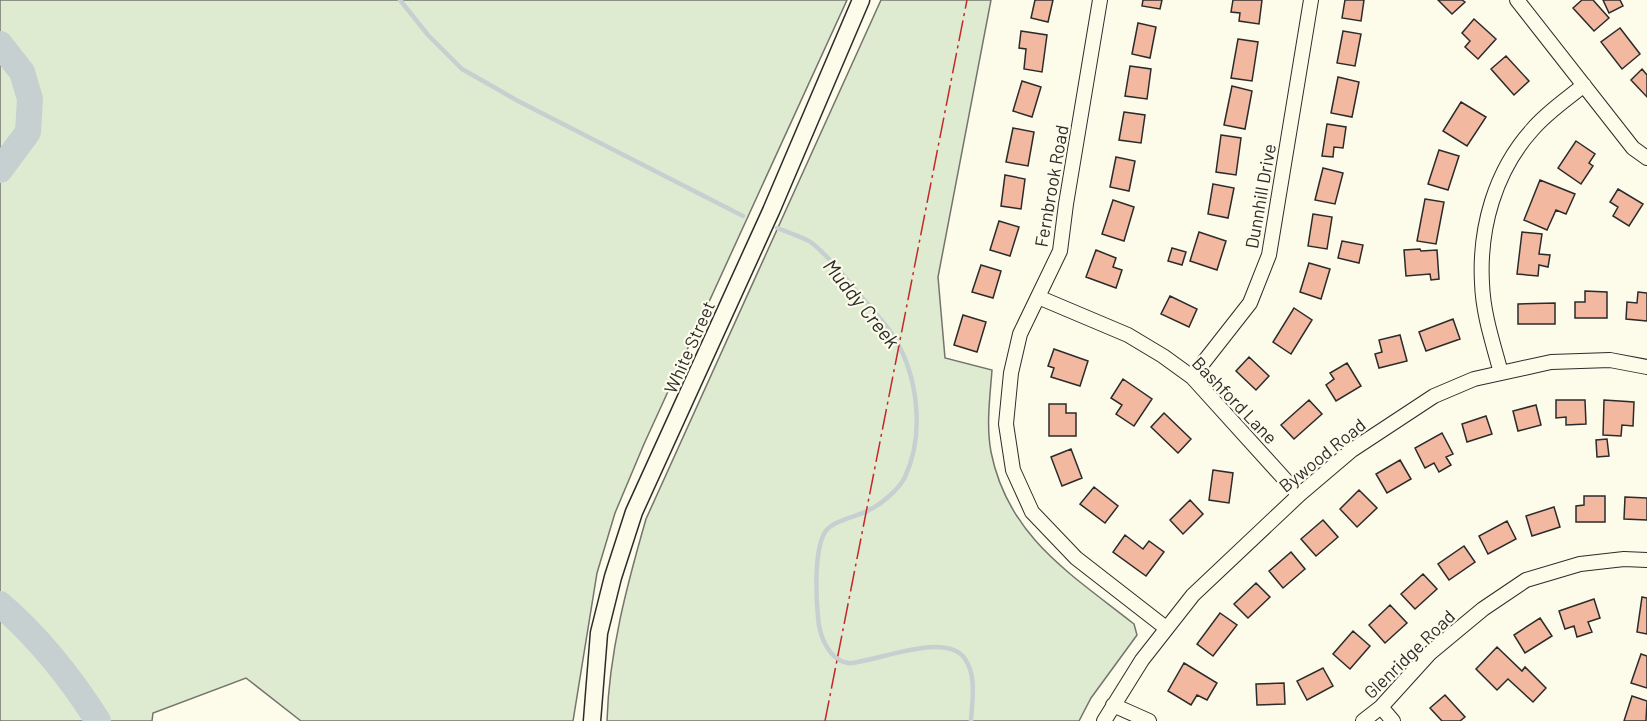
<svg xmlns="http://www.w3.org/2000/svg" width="1647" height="721" font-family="Barlow,sans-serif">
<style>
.green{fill:#deebd1;stroke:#74746e;stroke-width:1.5}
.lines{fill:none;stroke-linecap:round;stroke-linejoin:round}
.stream{stroke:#c7d0d0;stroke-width:4.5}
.river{stroke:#c7d0d0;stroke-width:26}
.building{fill:#f2b8a0;stroke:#2b2b2b;stroke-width:1.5}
.minor-casing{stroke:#2b2b2b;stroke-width:16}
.tertiary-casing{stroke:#2b2b2b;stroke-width:19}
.minor{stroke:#fdfbea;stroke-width:14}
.tertiary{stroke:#fdfbea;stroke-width:16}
.power{stroke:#c62828;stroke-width:1.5;stroke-dasharray:21 4.5 3 4.5;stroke-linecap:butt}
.labels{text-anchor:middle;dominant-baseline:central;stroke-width:4.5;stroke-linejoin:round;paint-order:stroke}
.street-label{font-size:18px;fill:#2b2b2b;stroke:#fdfbea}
.water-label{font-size:20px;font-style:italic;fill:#2b2b2b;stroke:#fdfbea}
</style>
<rect width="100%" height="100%" fill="#fdfbea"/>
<!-- green -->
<path class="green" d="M0,0H847L644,444L615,513L597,573L573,721H301L246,678L153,713L152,721H0Z
M881,0H991L938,277L945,358L992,370C990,397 986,425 991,452C1008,537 1071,574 1134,624L1137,635L1091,698L1079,721H607C609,652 627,585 646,519Z"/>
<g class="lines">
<!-- stream -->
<path class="stream" d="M400,0L428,35L462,69L518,101L743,216
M777,228C787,232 797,235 807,240C820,246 844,276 854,288C867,304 883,320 894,337C918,376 925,434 905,477C899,489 882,504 869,510C857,517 833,520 825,532C814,550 816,596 818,617C819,634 828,660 848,663C852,664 858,662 862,661C887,657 948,633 965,659C977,676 972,701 971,721"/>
<!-- river -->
<path class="river" d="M0,44L22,72L30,99L28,132L0,170
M0,604C38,637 71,678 98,721"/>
</g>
<!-- building -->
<path class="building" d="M1035,0H1053L1048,22L1031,18Z
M1143,0H1162L1160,9L1142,6Z
M1233,0H1262L1259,24L1239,21L1240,13L1231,12Z
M1345,0H1364L1361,21L1342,18Z
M1438,0H1462L1465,2L1452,14Z
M1582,0H1593L1609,18L1594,31L1573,8Z
M1603,0H1620L1623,6L1609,13Z
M1474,19L1496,39L1478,59L1465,47L1470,41L1462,33Z
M1138,23L1156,27L1150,58L1132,54Z
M1620,28L1640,54L1622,69L1601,42Z
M1021,31L1047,35L1042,72L1024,69L1026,49L1019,48Z
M1343,31L1361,34L1355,66L1337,63Z
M1238,39L1258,42L1252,81L1231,78Z
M1506,56L1529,81L1514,95L1491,69Z
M1130,66L1151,69L1147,99L1125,96Z
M1642,69L1647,75V97L1631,80Z
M1338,77L1359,82L1352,117L1331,113Z
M1022,81L1041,87L1032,117L1013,111Z
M1232,86L1252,91L1245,129L1224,125Z
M1461,102L1486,117L1467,146L1443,131Z
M1124,112L1145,115L1141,143L1119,140Z
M1327,124L1346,127L1343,148L1334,147L1333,157L1322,156Z
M1013,128L1034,132L1028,166L1006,162Z
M1221,135L1241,138L1236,175L1216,172Z
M1576,141L1595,154L1589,163L1593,166L1581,184L1558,168Z
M1439,150L1459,156L1448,190L1428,184Z
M1116,157L1135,161L1129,191L1110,187Z
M1323,168L1343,173L1335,204L1315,200Z
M1005,175L1025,179L1021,209L1001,206Z
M1540,180L1575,194L1566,214L1556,210L1547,230L1524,220Z
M1213,184L1234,188L1228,218L1208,214Z
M1618,189L1643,204L1629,226L1613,216L1618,207L1610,202Z
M1425,199L1444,202L1436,244L1417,241Z
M1113,200L1134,207L1124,241L1102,234Z
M1313,214L1332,217L1327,249L1308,246Z
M999,221L1019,227L1010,256L990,250Z
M1199,232L1226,241L1217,270L1190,261Z
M1522,232L1542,234L1539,254L1550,255L1548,267L1539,265L1538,276L1517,274Z
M1342,241L1363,245L1359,263L1338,258Z
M1172,248L1186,252L1182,265L1168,261Z
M1420,249L1421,251L1437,250L1439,279L1431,280L1430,274L1406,276L1404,250Z
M1096,250L1116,258L1113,267L1122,270L1116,288L1086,277Z
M1309,263L1330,269L1321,299L1300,292Z
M981,265L1001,271L993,298L972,292Z
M1585,291L1607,292V318H1575V302H1585Z
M1638,292L1647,293V321L1626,319L1627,302L1637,303Z
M1170,296L1197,309L1189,327L1161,314Z
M1555,303V324H1518V304Z
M1294,308L1312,320L1291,354L1273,342Z
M963,315L986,322L977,352L954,345Z
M1453,319L1460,339L1426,351L1419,332Z
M1400,335L1407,361L1379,368L1375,354L1382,352L1379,340Z
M1054,349L1088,361L1080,386L1051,377L1054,368L1048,366Z
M1249,357L1269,376L1256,390L1236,371Z
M1347,363L1361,386L1336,401L1326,385L1334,379L1330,373Z
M1123,379L1152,399L1134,426L1116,414L1122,405L1111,398Z
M1309,400L1322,414L1294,439L1281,425Z
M1556,400H1585L1586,424L1566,425V417L1556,418Z
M1604,400L1634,402L1633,426L1622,425L1621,436L1603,435Z
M1049,404H1066V413H1076V436H1049Z
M1536,405L1541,425L1518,431L1513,411Z
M1164,413L1191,439L1178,453L1151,427Z
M1486,416L1492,434L1467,442L1462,424Z
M1442,433L1453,454L1446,457L1451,465L1439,472L1434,463L1425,468L1415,448Z
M1607,439L1609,456L1597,457L1596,440Z
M1071,449L1082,478L1062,486L1051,457Z
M1400,460L1411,479L1387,493L1376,474Z
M1213,470L1233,473L1229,503L1209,500Z
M1094,487L1118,506L1105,523L1080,504Z
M1359,490L1377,508L1357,527L1340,509Z
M1584,496H1605V522H1576V506L1584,505Z
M1625,497L1647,498V520L1624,519Z
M1190,500L1203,514L1183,534L1170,520Z
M1554,507L1560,527L1532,536L1526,516Z
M1323,520L1338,537L1316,556L1301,539Z
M1507,521L1516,539L1488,554L1479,536Z
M1125,535L1143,549L1149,541L1164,552L1146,576L1113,552Z
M1464,546L1475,562L1449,580L1438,564Z
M1291,552L1305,569L1283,588L1269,571Z
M1423,574L1437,589L1415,609L1401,594Z
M1256,583L1270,597L1248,618L1234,604Z
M1642,597L1647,598V634L1637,632Z
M1594,599L1600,618L1588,622L1592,632L1577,637L1574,626L1565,629L1559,611Z
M1390,605L1407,623L1385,643L1369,625Z
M1220,613L1237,625L1213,656L1197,644Z
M1540,618L1552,636L1525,653L1514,635Z
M1353,631L1370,646L1350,669L1333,654Z
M1497,647L1522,671L1525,667L1546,688L1533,702L1508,679L1497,690L1476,669Z
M1641,654L1647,656V688L1631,683Z
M1184,663L1217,683L1207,700L1197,695L1191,705L1168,691Z
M1323,668L1333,686L1307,700L1297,681Z
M1284,683L1285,704L1257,705L1256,684Z
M1445,695L1465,717L1460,721H1442L1430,708Z
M1632,696L1647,701L1646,721H1624Z"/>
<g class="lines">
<defs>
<path id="minor" d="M1100,0L1066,204L1060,251L1020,334L1011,373L1006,424L1013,470L1032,512L1076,558L1166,628
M1517,0L1633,148L1647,158
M1038,297L1128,335L1163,356L1192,377L1299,495
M1501,373C1493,343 1483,314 1482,283C1479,228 1495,171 1532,130C1546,113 1567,99 1584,85
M1192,377L1250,303L1269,255L1311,0
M1113,705L1149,721
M1381,707L1393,721
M1104,721L1142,660L1193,595L1299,495L1352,450L1434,396L1474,379L1551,362L1610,360L1647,367
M1363,721L1381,707L1430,653L1483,609L1526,580L1580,564L1624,559L1647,560"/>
<path id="tertiary" d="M592,721L599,633L613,577L634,512L771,211L861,0"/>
</defs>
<!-- minor casing -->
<use href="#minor" class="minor-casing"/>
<!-- tertiary casing -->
<use href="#tertiary" class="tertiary-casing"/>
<!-- minor -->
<use href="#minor" class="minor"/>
<!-- tertiary -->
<use href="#tertiary" class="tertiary"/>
<!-- power -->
<path class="power" d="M825,721L967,0"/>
</g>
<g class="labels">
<!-- street labels -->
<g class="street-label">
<text transform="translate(1051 186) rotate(-80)">Fernbrook Road</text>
<text transform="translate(1260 196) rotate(-80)">Dunnhill Drive</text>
<text transform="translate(689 347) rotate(-66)">White Street</text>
<text transform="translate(1235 400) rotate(46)">Bashford Lane</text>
<text transform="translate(1322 455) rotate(-39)">Bywood Road</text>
<text transform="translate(1409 654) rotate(-44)">Glenridge Road</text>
</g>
<!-- water labels -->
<g class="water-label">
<text transform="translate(862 303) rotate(51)">Muddy Creek</text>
</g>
</g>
</svg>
